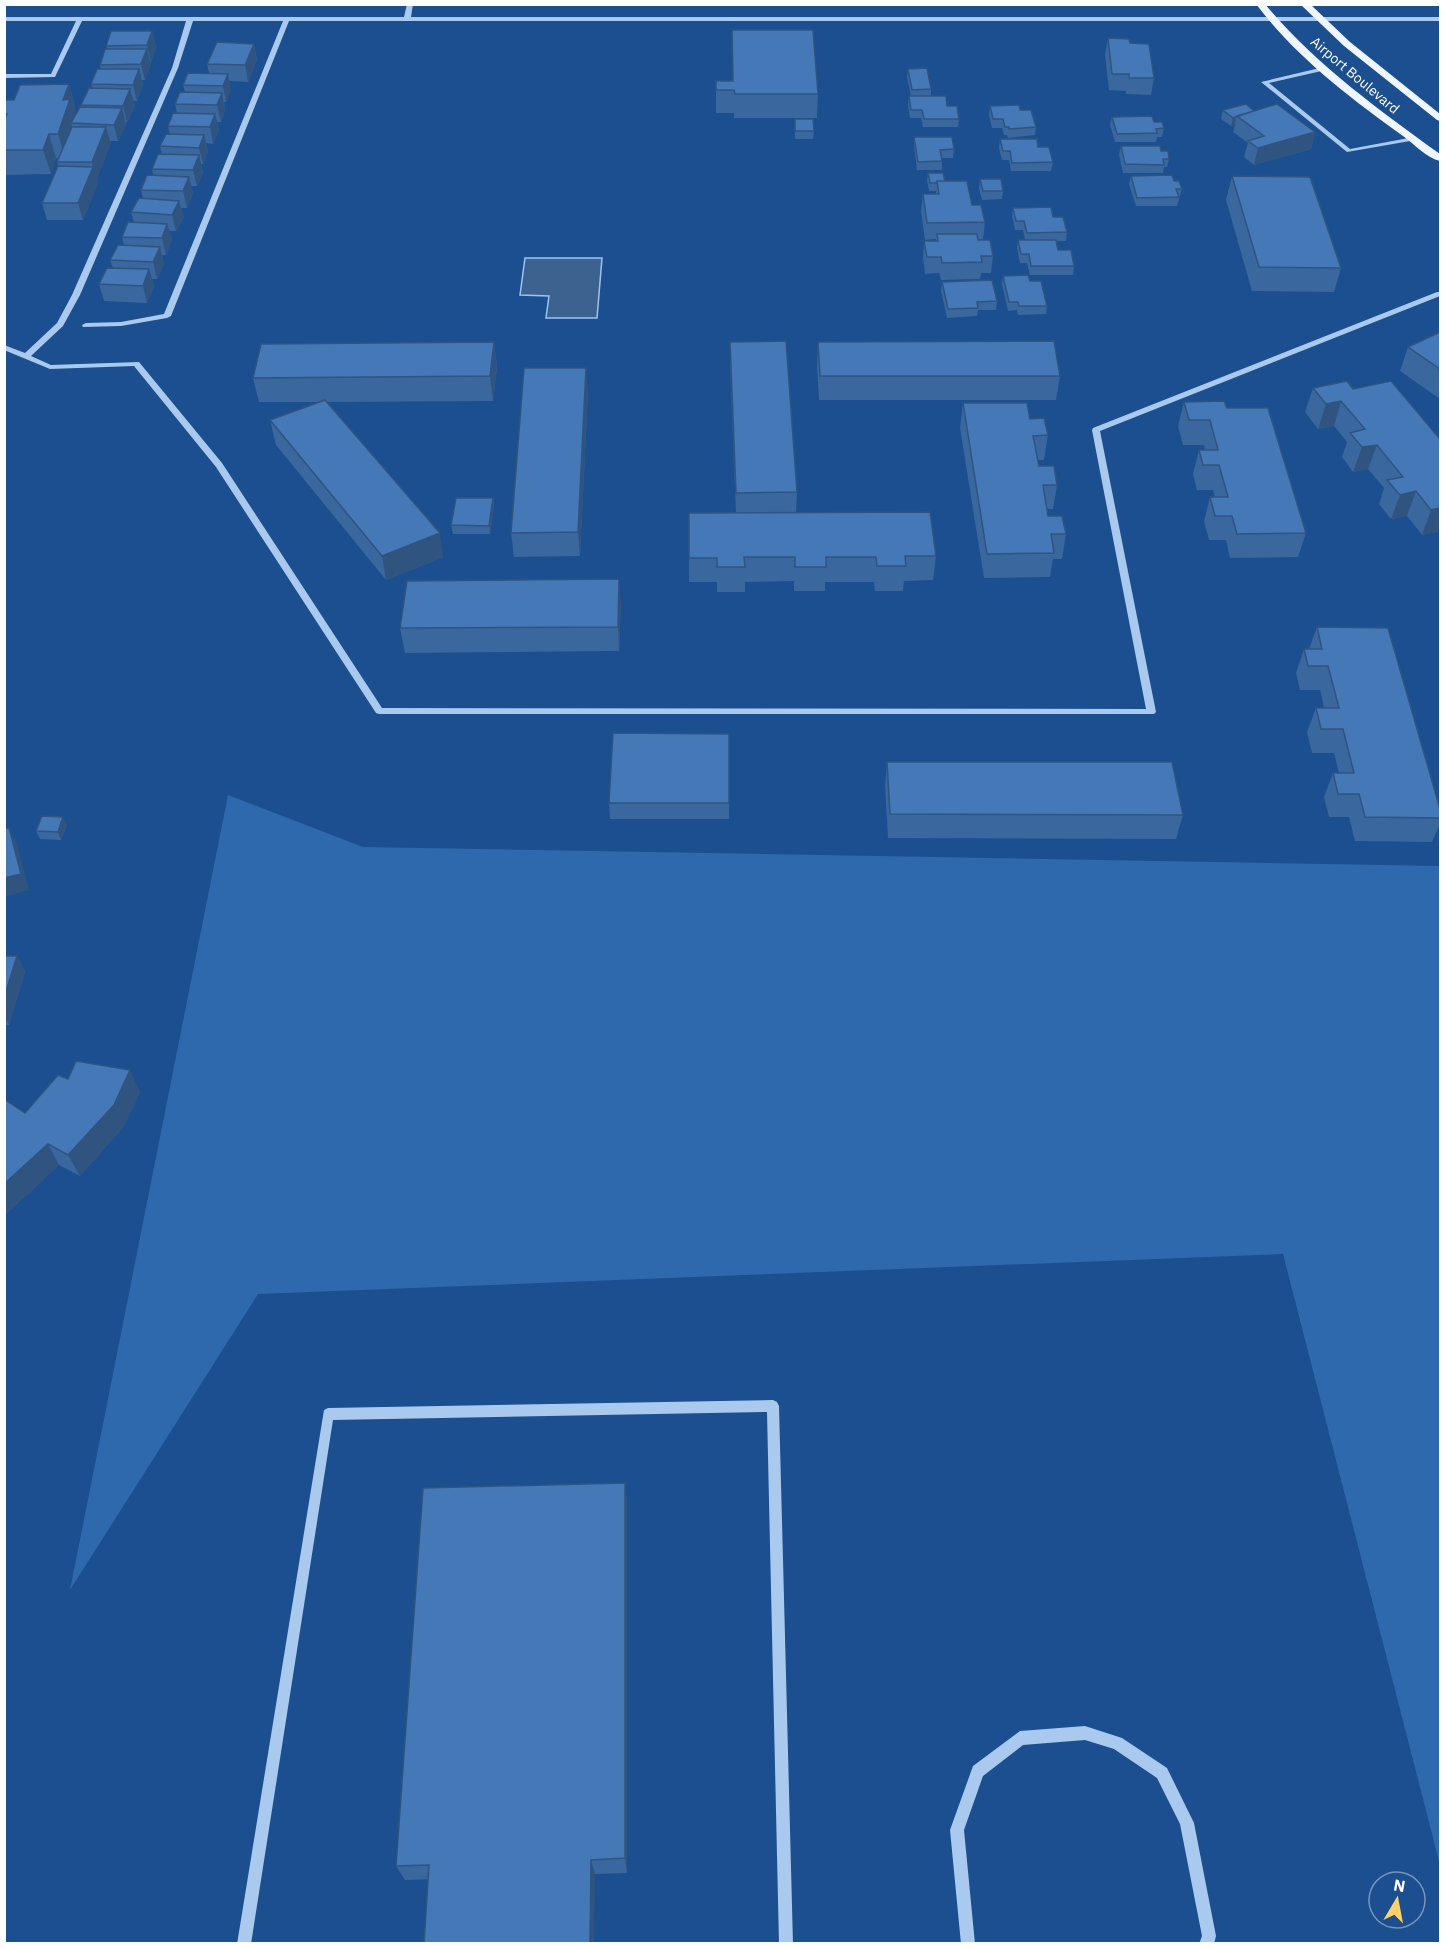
<svg xmlns="http://www.w3.org/2000/svg" width="1445" height="1948" font-family="'IBM Plex Sans',sans-serif">
<style>
.green{fill:#2e69ad}
.water{fill:#3c6290;stroke:#9cc4f0;stroke-width:1.5}
.lines{fill:none;stroke-linecap:round;stroke-linejoin:round}
.minor{fill:#a9c9ee;fill-rule:evenodd}
.major{fill:#f0f6ff;fill-rule:evenodd}
.wall{fill:#3a679d}
.shaded-wall{fill:#305480}
.building{fill:#4478b7;stroke:#305480;stroke-width:1.5}
.labels{text-anchor:middle;dominant-baseline:central;stroke-width:4.5;stroke-linejoin:round;paint-order:stroke}
.far-street-label{font-size:14px;fill:#fff;stroke:#1b4f8f}
</style>
<rect width="100%" height="100%" fill="#1b4f8f"/>
<!-- green -->
<path class="green" d="M228,795L363,847L1440,866V1865L1283,1254L258,1294L70,1590Z"/>
<!-- water -->
<path class="water" d="M525,258H602L597,318H546L549,296L520,295Z"/>
<g class="lines">
<!-- minor -->
<path class="minor" d="M407,4H413L411,17H1440V21H289L171,316L167,318L121,326L83,327L82,325L86,323L121,322L164,314L283,21H193L178,68L80,295L63,326L31,356L51,365L139,362L222,463L382,708L1146,709L1092,430L1093,428L1437,292H1440V296L1100,431L1156,712L1154,714H379L376,713L216,467L134,366L50,369L4,350V345L25,353L57,323L72,295L172,68L186,21H82L55,77L4,78V74H51L76,21H4V17H404Z
M1324,67L1326,68V70L1269,83L1350,149L1414,137L1417,139L1416,140L1347,152L1261,82Z
M773,1400L777,1402L779,1406L793,1944H779L767,1412L333,1420L251,1944H237L324,1410L328,1408Z
M1085,1726L1122,1738L1167,1768L1194,1823L1216,1936L1214,1944H1199L1202,1936L1180,1824L1157,1778L1114,1749L1085,1740L1023,1745L983,1776L964,1830L975,1944H961L950,1830L973,1766L1020,1731Z"/>
<!-- major -->
<path class="major" d="M1256,4H1265C1315,64 1378,109 1440,154V161C1427,158 1414,144 1403,136C1349,97 1296,57 1256,4Z
M1300,4H1310L1350,42L1440,114V121L1437,120L1344,46Z"/>
</g>
<!-- wall -->
<path class="wall" d="M732,30L818,94L817,118H734V113H716V81H733Z
M152,31L156,47L151,62H150L151,65L145,80H142L143,85L137,101H133L135,106L127,122H126V125L118,141H110L111,143L97,178L98,183L83,220H47L42,203L58,166L57,162L58,158H56L51,174L4,175V100H14L69,84L75,107L74,113L75,117L82,107L81,105L92,88L91,84L101,69L100,65L107,49L106,46Z
M1108,38L1130,43L1154,78L1151,95L1126,94V91L1109,90L1105,55Z
M254,44L257,60L248,82L229,81L231,90L226,102H224L225,110L221,122H217L219,130L213,144L206,143L208,152L203,164H201L203,172L197,186H191L193,193L187,208H181L184,217L176,231H169L172,240L166,255H162L164,264L157,279H152L154,286L147,303L104,301L99,284L113,268L110,260L124,245L122,237L134,223L131,212L143,199L141,190L153,175L152,169L162,154L160,146L170,134L168,126L177,113L175,104L185,92L183,85L209,73L207,64Z
M908,69L931,89V96L947,106L959,119L958,127H923L921,118H910L908,105L909,96H911L907,77Z
M990,106L1020,110L1036,127L1035,135L1008,138L1007,135H1004L1002,128H992L989,115Z
M1223,110L1254,111L1315,132L1311,149L1254,165L1244,157L1248,143L1233,132L1235,125L1231,126L1221,119Z
M1112,117L1154,122L1164,128L1162,137H1157L1156,142H1115L1110,125Z
M795,119L814,131L813,139H795Z
M914,137L954,149L953,158H942V170H917L914,146Z
M1000,139L1038,147L1053,162L1051,171H1011L1009,160H1002L999,148Z
M1121,146L1161,151L1169,159L1167,167H1164L1163,173H1123L1119,154Z
M928,173L945,181L972,205L985,222L983,239H978L993,256L991,273H981L980,279L941,280L939,273L925,274L923,258L924,241H936V239L925,240L921,211L923,194H936V191H929L927,181Z
M1131,176L1174,181L1182,189L1177,206H1136L1129,184Z
M1232,176L1341,268L1334,292L1252,291L1226,200Z
M980,179L1003,191L1002,199L982,200L979,188Z
M1013,208L1053,217L1067,232L1066,241H1056L1058,250L1074,266L1073,275H1030L1027,263H1020L1017,248L1018,240H1025L1023,230H1015L1012,216Z
M1003,276L1030,281L1047,306L1046,314L1018,315L1017,310L1008,311L1002,284Z
M942,282L997,301L996,310H978L977,316L947,318L941,291Z
M1440,332V399L1400,371L1408,347Z
M494,342L497,367L493,401L326,402L443,557L386,580L276,445L270,420L319,402H259L253,378Z
M730,342L797,492L796,513L936,556L933,580L904,581L903,591H875L874,582H825V591H794V581L745,582V592H717V582H689V558L736,513L730,366Z
M818,342L1060,376L1056,400H819L817,366Z
M1313,388L1353,389L1440,439V531L1422,535L1407,516L1391,519L1379,504L1384,488L1368,469L1353,472L1342,457L1347,442L1334,426L1318,429L1305,412Z
M588,392L580,556L514,557L511,533Z
M1184,402L1227,408L1306,533L1298,557L1230,558L1226,540H1209L1204,521L1210,497H1215L1213,490H1197L1193,474L1199,450H1205L1204,445H1183L1178,426Z
M963,403L1030,419L1048,435L1044,460H1037L1039,466L1057,485L1053,509H1047L1048,516L1066,534L1062,559H1053L1050,577L984,578L960,428Z
M493,498L494,507L490,534H453L451,525Z
M621,603L619,651L405,653L400,628Z
M1317,627L1440,809V824L1432,842L1355,841L1349,817H1329L1324,797L1333,773H1339L1334,753H1312L1307,732L1316,708H1324L1320,690H1300L1296,673L1304,649H1309Z
M729,734V819H610L609,803Z
M887,762L1183,815L1176,839L888,838L885,785Z
M67,825L61,840L40,839L36,831Z
M4,956H17L25,972L9,1025H4Z
M68,1079L140,1092L124,1126L80,1176L59,1165L4,1216V1099L25,1113Z
M625,1483L627,1505V1873L405,1880L396,1866Z"/>
<!-- shaded-wall -->
<path class="shaded-wall" d="M152,31L156,47L151,62L147,45Z
M254,44L257,60L248,82L245,65Z
M147,49L151,65L145,80L141,64Z
M139,69L143,85L137,101L133,85Z
M228,74L231,90L226,102L223,86Z
M69,84L75,107L74,113L77,123H71L74,132L65,157L58,134L63,100Z
M130,89L135,106L127,122L123,106Z
M222,93L225,110L221,122L217,105Z
M122,108L126,125L118,141L114,125Z
M215,114L219,130L213,144L210,127Z
M1236,117L1235,125L1231,126L1233,118Z
M106,127L111,143L97,178L98,183L83,220L78,203L93,167L92,162Z
M1315,132L1311,149L1254,165L1258,148Z
M49,134L56,158L51,174L43,150Z
M204,135L208,152L203,164L199,148Z
M199,155L203,172L197,186L193,170Z
M189,177L193,193L187,208L183,191Z
M179,201L184,217L176,231L172,215Z
M167,224L172,240L166,255L162,238Z
M160,247L164,264L157,279L153,262Z
M149,269L154,286L147,303L143,286Z
M494,342L497,367L493,401L490,376Z
M586,368L588,392L580,556L578,532Z
M1341,401L1334,426L1318,429L1326,404Z
M1377,445L1368,469L1353,472L1362,447Z
M1416,491L1407,516L1391,519L1400,495Z
M493,498L494,507L490,534L489,526Z
M1440,508V531L1422,535L1431,510Z
M440,533L443,557L386,580L382,556Z
M619,579L621,603L619,651L618,627Z
M63,817L67,825L61,840L58,832Z
M9,828L17,844L29,890L4,897V878Z
M17,956L25,972L9,1025L4,1016V998Z
M130,1070L140,1092L124,1126L80,1176L68,1155Z
M48,1144L59,1165L4,1216V1184Z
M625,1483L627,1505V1873L625,1858Z
M591,1860L595,1874L594,1944H590Z"/>
<!-- building -->
<path class="building" d="M732,30H813L818,94H735L734,90H716V81H733Z
M111,31H152L147,45L106,46Z
M1108,38L1129,39L1130,43L1149,44L1154,78H1129V74H1112Z
M217,42L254,44L245,65L207,64Z
M105,49H147L141,64L100,65Z
M927,68L931,89L912,90L908,69Z
M97,69H139L133,85L91,84Z
M188,73L228,74L223,86L183,85Z
M69,84L63,100L70,99L58,134H49L43,150H4V120L7,114H4V100H14L20,85Z
M89,88L130,89L123,106L81,105Z
M180,92L222,93L217,105L175,104Z
M909,96H946L947,106H957L959,119H924L922,110H911Z
M1246,104L1254,111L1233,118L1223,110Z
M1277,104L1315,132L1258,148L1248,141L1264,136L1237,116Z
M1019,105L1020,110H1031L1036,127L1009,129V127H1005L1003,119H993L990,106Z
M80,107L122,108L114,125L71,123Z
M173,113L215,114L210,127L168,126Z
M1152,116L1154,122H1162L1164,128L1156,129L1157,133L1117,134L1112,117Z
M795,119H813L814,131H795Z
M72,127H106L92,162H57Z
M166,134L204,135L199,148L160,146Z
M914,137H952L954,149L940,150L942,161L918,162Z
M1000,139H1037L1038,147H1049L1053,162L1012,163L1010,151H1003Z
M1121,146H1160L1161,151H1168L1169,159H1163L1164,165L1125,164Z
M158,154L199,155L193,170L152,169Z
M58,166L93,167L78,203H42Z
M928,173H943L945,181H937V183H930Z
M147,175L189,177L183,191L141,190Z
M1172,175L1174,181H1179L1182,189H1176L1179,197L1137,198L1131,176Z
M1232,176L1310,177L1341,268L1259,267Z
M980,179H1001L1003,191H983Z
M937,181H967L972,205H981L985,222L927,223L923,194H939Z
M139,198L179,201L172,215L131,212Z
M1051,207L1053,217H1063L1067,232L1027,233L1024,221H1016L1013,208Z
M128,222L167,224L162,238L122,237Z
M937,234H977L978,240H990L993,256H981L982,262L942,263L941,257H927L924,241H938Z
M1018,240H1056L1058,250H1071L1074,266H1031L1029,254H1021Z
M118,245L160,247L153,262L110,260Z
M107,268L149,269L143,286L99,284Z
M1028,275L1030,281H1041L1047,306H1019L1018,302H1009L1003,276Z
M992,280L997,301L977,302L978,308L948,309L942,282Z
M1440,332V369L1408,347Z
M786,341L797,492L736,493L730,342Z
M1054,341L1060,376H820L818,342Z
M494,342L490,376L253,378L261,344Z
M524,368H586L578,532L511,533Z
M1347,381L1353,389L1391,381L1440,439V508L1431,510L1416,491L1400,495L1387,480L1403,477L1377,445L1362,447L1350,433L1365,429L1341,401L1326,404L1313,388Z
M325,400L440,533L382,556L270,420Z
M1224,401L1227,408H1268L1306,533L1237,534L1232,516H1215L1210,497H1228L1219,465H1203L1199,450H1218L1210,420H1189L1184,402Z
M963,403H1027L1030,419L1044,418L1048,435L1033,436L1039,466H1054L1057,485H1043L1048,516H1062L1066,534H1051L1054,553L987,554Z
M456,498H493L489,526L451,525Z
M930,512L936,556H905L906,566H877L876,557H826V567H795V557H744L745,567H717V558H689V513Z
M619,579L618,627L400,628L407,581Z
M1317,627L1388,628L1440,809V818L1365,817L1359,794H1338L1333,773H1354L1343,729H1321L1316,708H1339L1328,666H1308L1304,649H1322Z
M613,733L729,734V803H609Z
M887,762H1172L1183,815L890,814Z
M42,816L63,817L58,832L36,831Z
M9,828L21,874L4,878V829Z
M4,956H17L4,998Z
M76,1061L130,1070L114,1105L68,1155L48,1144L4,1184V1099L25,1113L58,1075L68,1079Z
M625,1483V1858L591,1860L590,1944H424L429,1865L396,1866L423,1488Z"/>
<g class="labels">
<!-- far-street labels -->
<g class="far-street-label">
<text transform="translate(1355 75) rotate(40)">Airport Boulevard</text>
</g>
</g>
<!-- border -->
<rect width="1445" height="1948" fill="none" stroke="#ffffff" stroke-width="12"/>
<!-- north arrow -->
<g transform="translate(1397 1900) rotate(10)"><circle r="28" fill="#1b4f8f" stroke="#7695bc" stroke-width="1.5"/>
<path d="M0-4.5L10 22L0 15L-10 22Z" fill="#ffd166"/>
<text y="-9" font-size="16" font-weight="bold" text-anchor="middle" fill="#ffffff">N</text>
</g>
</svg>
